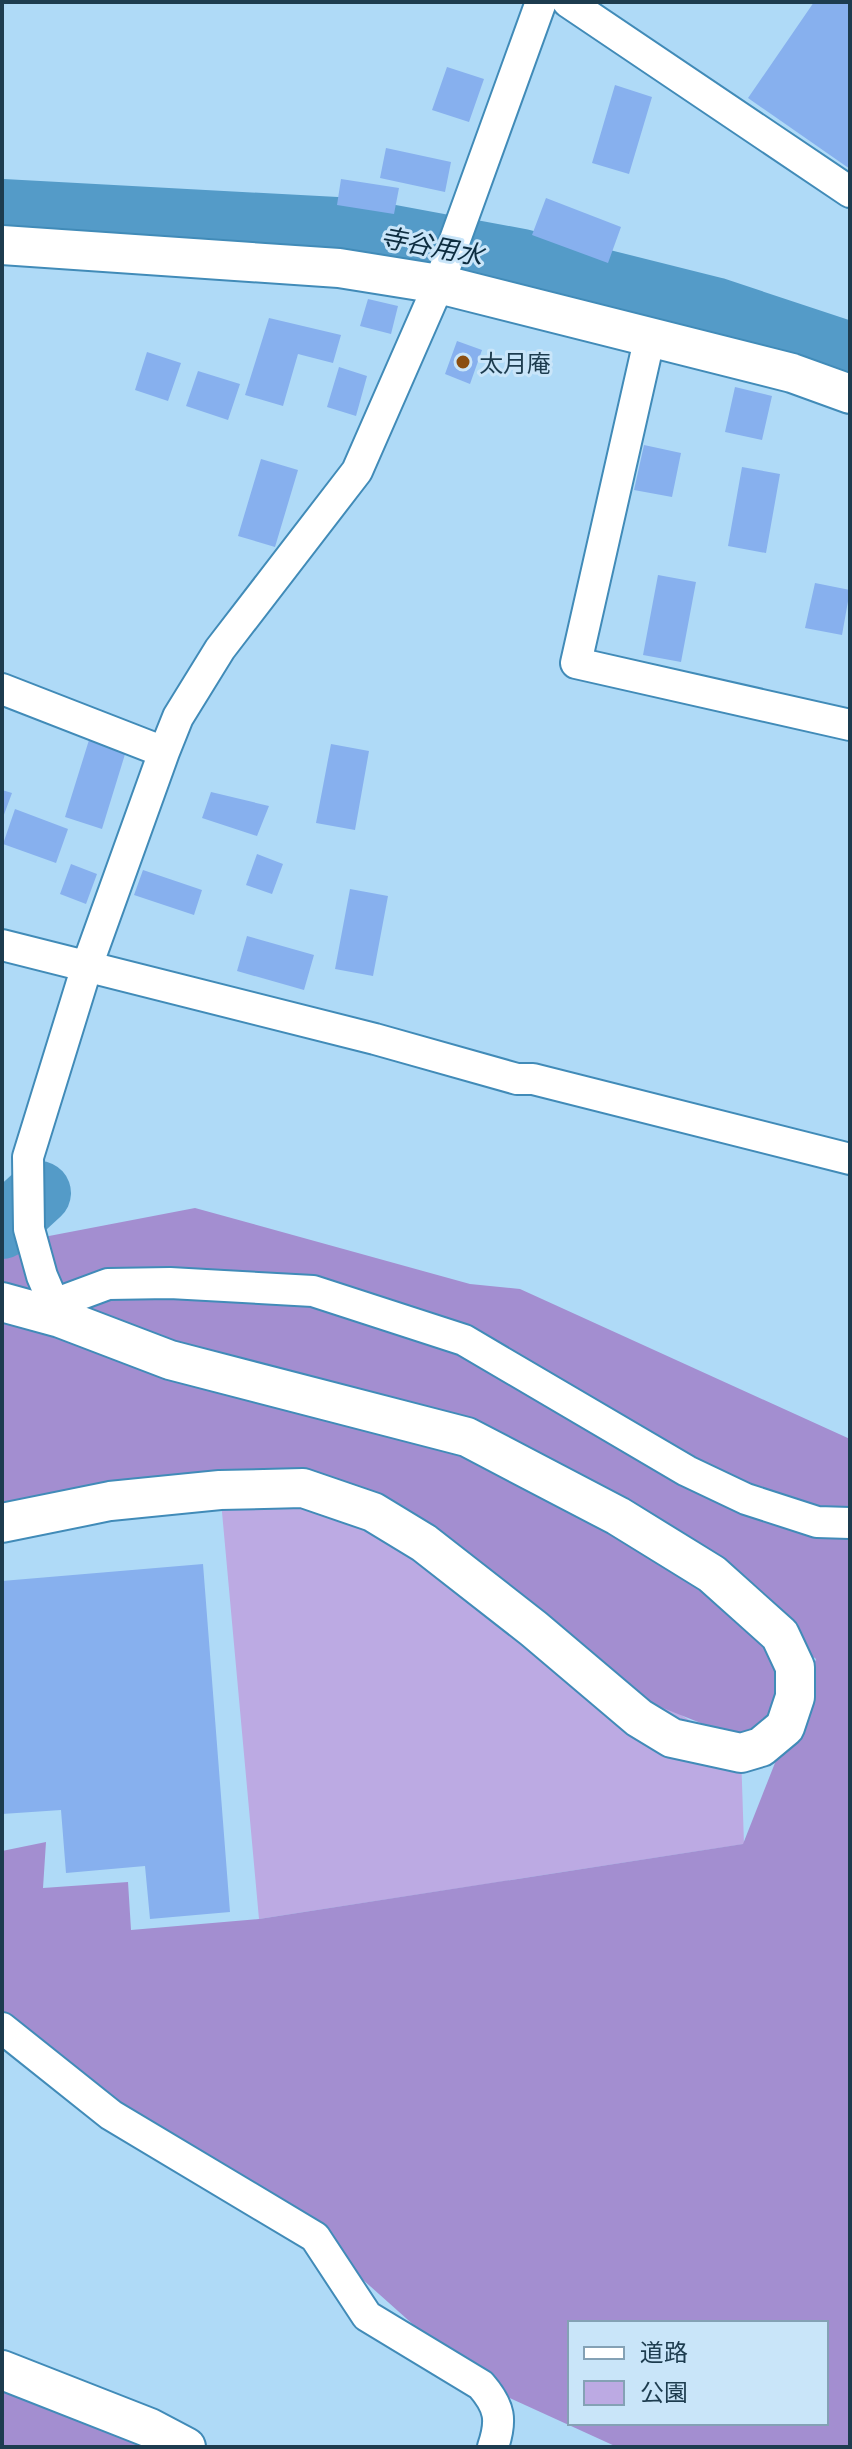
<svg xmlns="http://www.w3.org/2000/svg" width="852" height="2449" font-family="'Exo 2','Noto Sans JP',sans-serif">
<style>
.green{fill:#bcaae3}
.forest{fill:#a38ed0;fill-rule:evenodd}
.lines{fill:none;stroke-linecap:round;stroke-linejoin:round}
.river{stroke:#549bc8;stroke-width:64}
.building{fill:#87b0ee}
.minor-casing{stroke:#418bb8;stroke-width:34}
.tertiary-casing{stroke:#418bb8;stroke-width:42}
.minor{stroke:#fff;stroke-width:30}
.tertiary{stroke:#fff;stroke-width:38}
.poi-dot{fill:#8b4e11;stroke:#c9e5f9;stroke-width:3}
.labels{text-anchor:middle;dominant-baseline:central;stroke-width:6;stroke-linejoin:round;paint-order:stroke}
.poi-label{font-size:24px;fill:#1d3c4f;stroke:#c9e5f9;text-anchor:start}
.water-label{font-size:26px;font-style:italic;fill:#0d2d40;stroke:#c9e5f9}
</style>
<rect width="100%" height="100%" fill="#afdaf7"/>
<!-- green -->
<path class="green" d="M303,1488L486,1591L741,1753L744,1844L259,1919L220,1490Z"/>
<!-- forest -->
<path class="forest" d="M693,275L850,330V387L684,319Z
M195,1208L470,1284L520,1289L850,1439V2447H617L481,2385L315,2237L2,2026V1851L46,1842L43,1888L128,1882L131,1930L259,1919L743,1844L816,1659L746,1604L795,1667L761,1747L595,1681L430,1531L303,1488L2,1519V1245ZM570,2323H826V2423H570Z
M2,2362L172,2447H2Z"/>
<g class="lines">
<!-- river -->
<path class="river" d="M2,211L355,230L522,261L714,309L850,354
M2,1227L39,1193"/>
</g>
<!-- building -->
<path class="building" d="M814,2H850V169L748,98Z
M447,67L484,79L469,122L432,110Z
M615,85L652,97L629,174L592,163Z
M386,148L451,162L445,192L380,178Z
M341,179L399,188L394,214L337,205Z
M546,198L621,227L608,263L532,235Z
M368,299L398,306L391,334L360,326Z
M269,318L341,335L333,363L298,354L283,406L245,395Z
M457,341L482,350L470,384L445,374Z
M147,352L181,363L168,401L135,390Z
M339,367L367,376L356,416L327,407Z
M198,371L240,384L228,420L186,406Z
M735,387L772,396L762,440L725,432Z
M644,445L681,453L672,497L634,490Z
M261,459L298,470L275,547L238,536Z
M742,467L780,474L766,553L728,546Z
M658,575L696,582L681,662L643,655Z
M815,583L850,590L842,635L805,628Z
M89,740L126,751L102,829L65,817Z
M331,744L369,751L355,830L316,823Z
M2,790L12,793L2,820Z
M211,792L269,806L257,836L202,818Z
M15,809L68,829L56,863L3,844Z
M257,854L283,864L272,894L246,885Z
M71,864L97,874L86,904L60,894Z
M143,870L202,890L194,915L134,895Z
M350,889L388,896L373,976L335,969Z
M247,936L314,955L304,990L237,971Z
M203,1564L230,1912L150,1919L145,1866L66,1873L61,1810L2,1814V1581Z"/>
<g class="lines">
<defs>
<path id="minor" d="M568,2L850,192
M650,336L576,663L850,725
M2,689L164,752
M2,945L375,1039L517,1079H533L850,1159
M54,1304L108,1284L170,1283L313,1291L464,1340L687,1471L746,1499L817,1522L850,1523
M60,1318L42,1276L29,1229L28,1157L87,966L164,752L178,717L220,649L357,471L439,284L541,2
M2,2028L111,2115L315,2237L367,2316L481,2385C500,2407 502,2420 493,2447"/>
<path id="tertiary" d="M2,245L339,268L439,284L792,373L850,394
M2,1302L60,1318L170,1360L467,1437L618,1516L712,1574L780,1635L795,1667V1697L785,1727L761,1747L741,1753L672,1738L639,1718L534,1629L424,1543L373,1512L303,1488L220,1490L110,1501L2,1523
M2,2370L150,2428L186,2447"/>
</defs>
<!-- minor casing -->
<use href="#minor" class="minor-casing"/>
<!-- tertiary casing -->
<use href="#tertiary" class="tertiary-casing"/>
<!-- minor -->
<use href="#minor" class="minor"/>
<!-- tertiary -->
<use href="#tertiary" class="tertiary"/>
</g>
<!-- markers -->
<circle class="poi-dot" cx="463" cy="362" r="8"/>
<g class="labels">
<!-- poi labels -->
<g class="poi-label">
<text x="479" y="362">太月庵</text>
</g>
<!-- water labels -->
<g class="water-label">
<text transform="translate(432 245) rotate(11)">寺谷用水</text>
</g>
</g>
<!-- border -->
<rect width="852" height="2449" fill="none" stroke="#1d3c4f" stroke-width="8"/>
<!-- legend -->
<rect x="568" y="2321" width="260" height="104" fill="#c9e5f9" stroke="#84a1b5" stroke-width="2"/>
<rect x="584" y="2347" width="40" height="12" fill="#ffffff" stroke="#84a1b5" stroke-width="2"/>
<text x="640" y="2361" font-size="24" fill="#1d3c4f">道路</text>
<rect x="584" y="2381" width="40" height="24" fill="#bcaae3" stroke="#84a1b5" stroke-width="2"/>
<text x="640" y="2401" font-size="24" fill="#1d3c4f">公園</text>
</svg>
